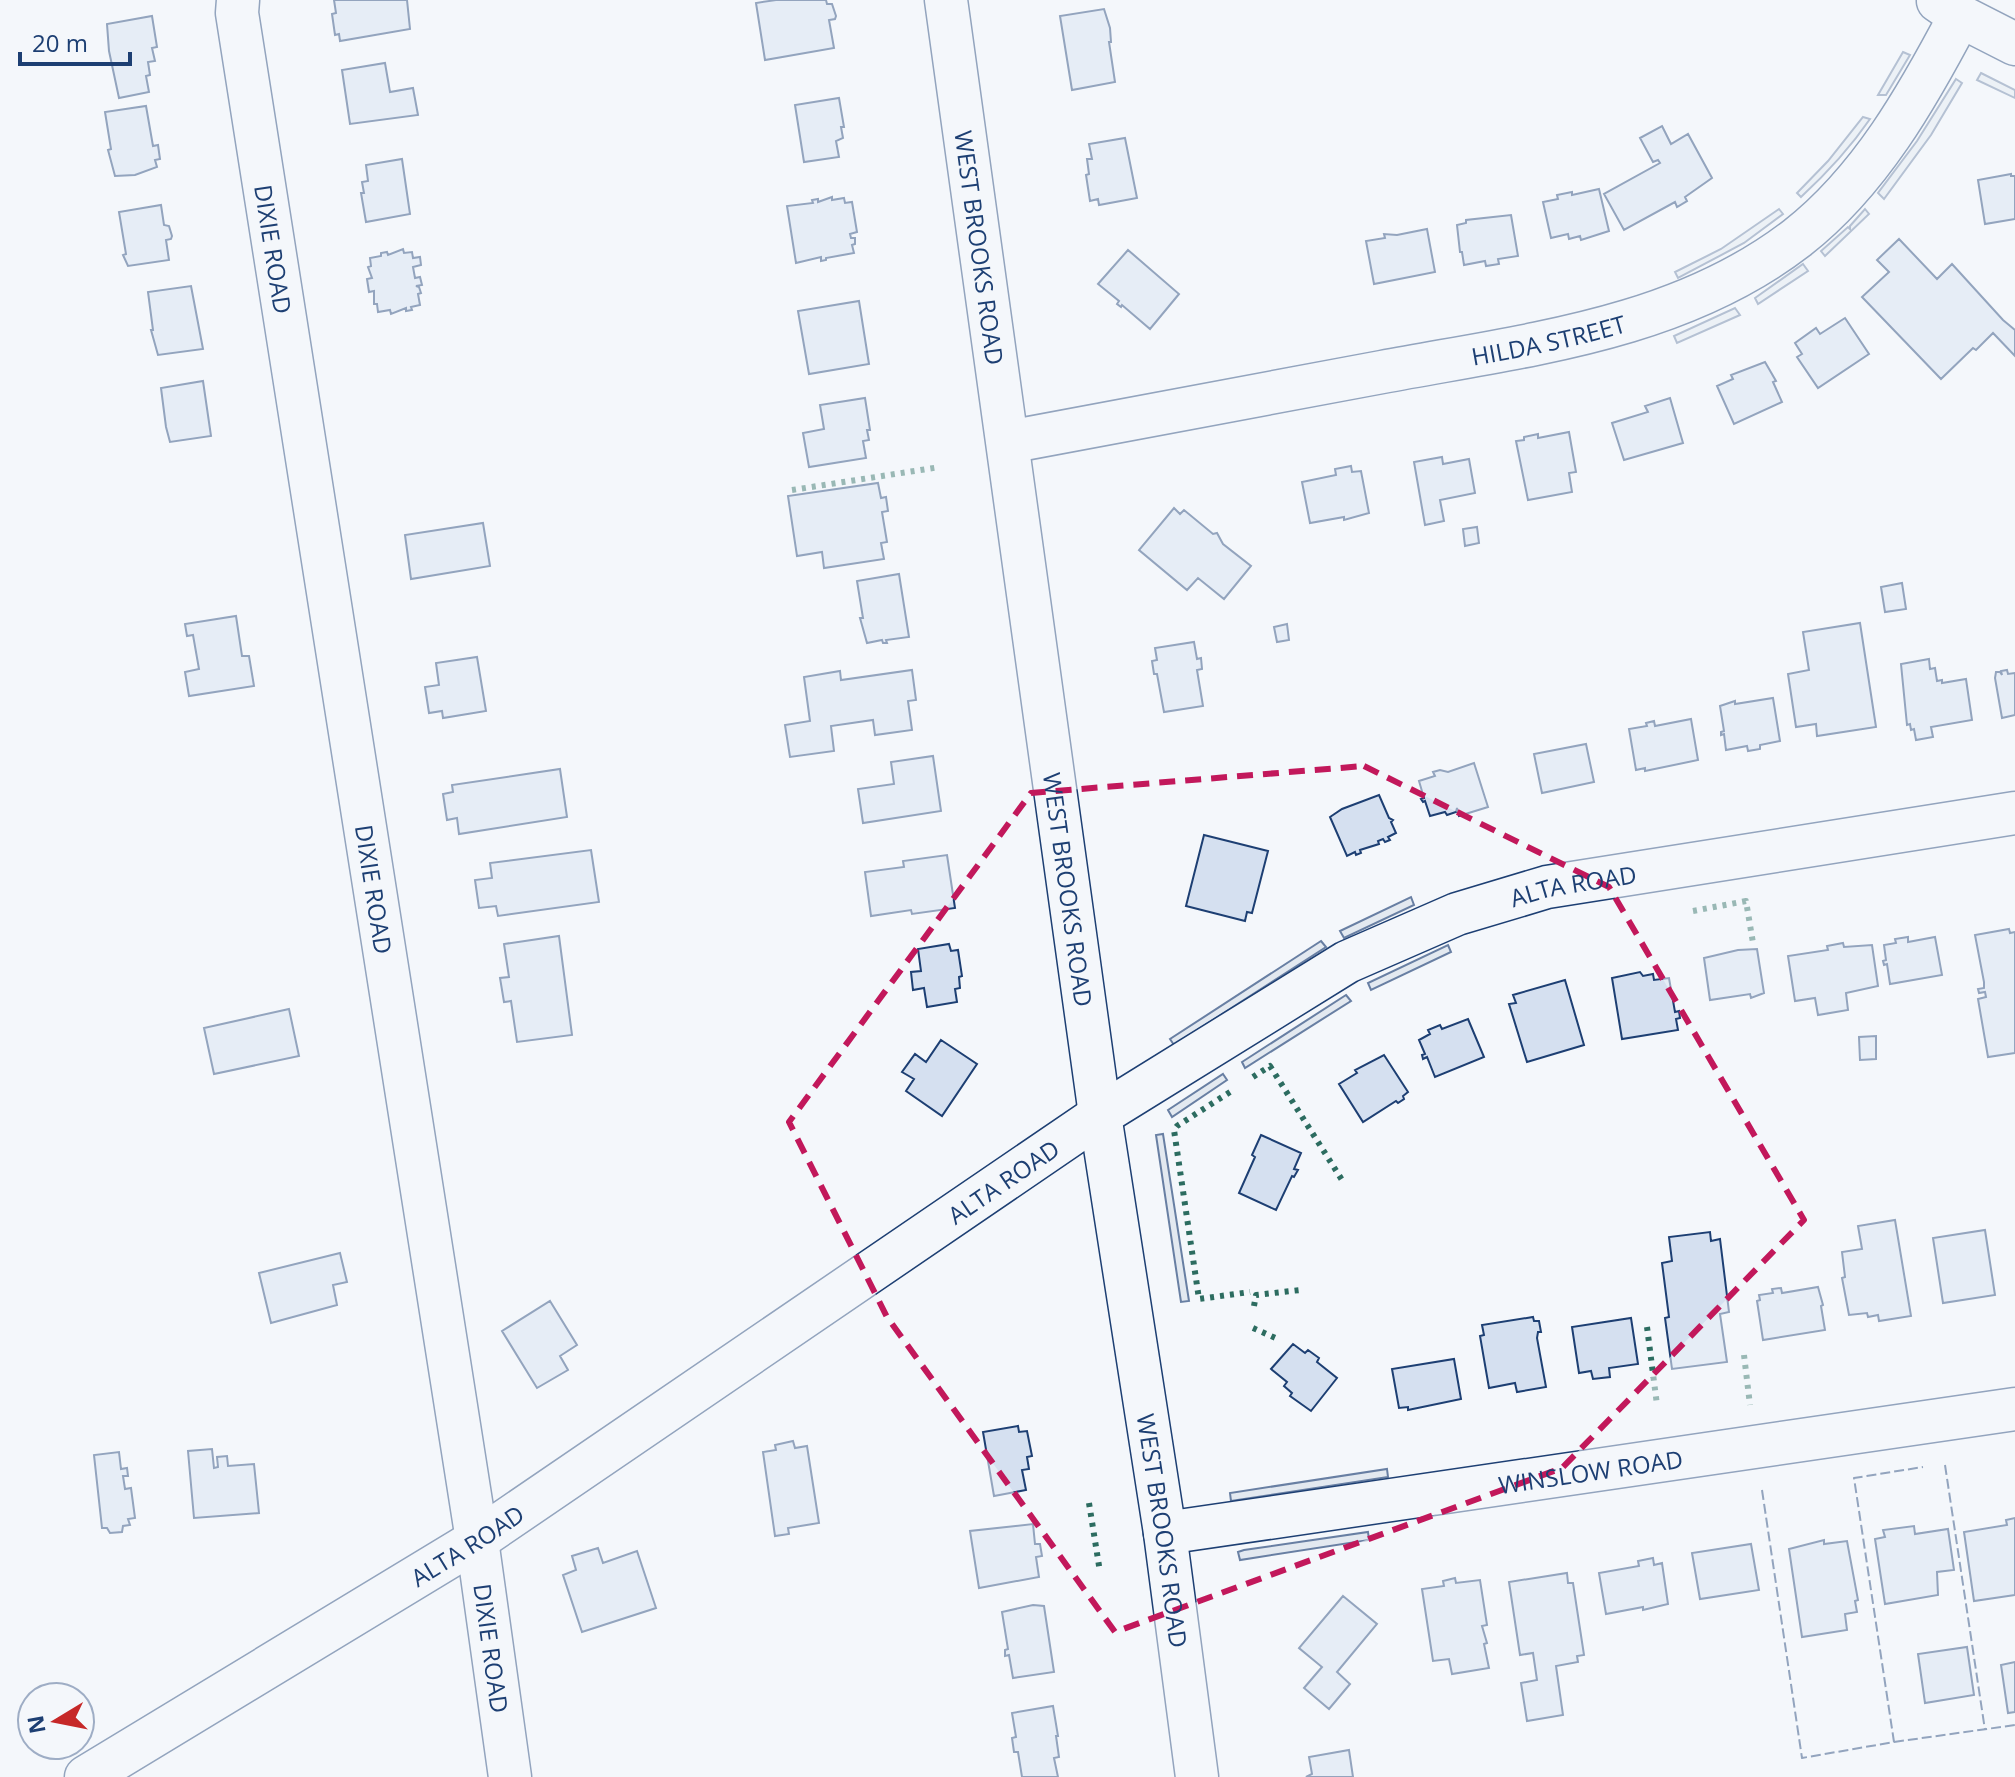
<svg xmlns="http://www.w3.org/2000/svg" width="2015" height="1777" font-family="'Open Sans',sans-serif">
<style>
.green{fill:#e3e9f0;stroke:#687fa3;stroke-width:2}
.building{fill:#d5e0f0;stroke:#1d3f73;stroke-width:2}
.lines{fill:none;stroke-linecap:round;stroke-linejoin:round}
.minor-casing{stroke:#1d3f73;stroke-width:45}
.minor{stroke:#f4f7fb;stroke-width:42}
.hedge{stroke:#2c6c60;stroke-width:6;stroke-dasharray:4 6;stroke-linecap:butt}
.fence{stroke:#1d3f73;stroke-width:2;stroke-dasharray:10 4;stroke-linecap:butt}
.marked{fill:none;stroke:#c2185b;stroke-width:6;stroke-dasharray:16 10;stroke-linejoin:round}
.labels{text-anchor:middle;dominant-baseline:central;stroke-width:6;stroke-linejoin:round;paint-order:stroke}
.street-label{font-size:24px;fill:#1d3f73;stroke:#f4f7fb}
</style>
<rect width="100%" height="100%" fill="#f4f7fb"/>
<!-- green -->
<path class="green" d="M1903,52L1910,55L1886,95H1878Z
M1981,73L2015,90V98L1977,80Z
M1956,79L1962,83L1931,135L1884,199L1878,193L1917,141Z
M1863,117L1870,119C1850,148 1827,173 1801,197L1797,193L1828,161Z
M1779,209L1783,214L1744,243L1678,278L1675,272L1721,249Z
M1865,209L1869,214L1825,256L1821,251L1848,227L1850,229V226Z
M1803,264L1808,271L1758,304L1755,298Z
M1735,308L1740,315L1677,343L1674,336Z
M1411,897L1414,905L1344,938L1340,931Z
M1321,941L1326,947L1174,1045L1170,1039Z
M1448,945L1451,952L1371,990L1368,983Z
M1346,995L1351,1001L1245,1068L1242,1062Z
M1223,1074L1227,1080L1172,1117L1168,1110Z
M1163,1134L1189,1301L1181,1302L1156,1135Z
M1387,1469L1388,1477L1231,1501L1230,1493Z
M1368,1532L1369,1540L1240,1560L1238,1552L1244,1550Z"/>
<!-- building -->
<path class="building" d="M334,0H407L410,29L340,41L339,34L335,35L332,14L336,13Z
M776,0H826L827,4H832L836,16L835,19L829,20L834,48L765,60L756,3Z
M1104,9L1110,28L1111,42H1109L1115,82L1072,90L1060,16Z
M152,16L157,47L152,48L155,61L148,62L150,75L146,76L149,92L119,98L109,51L107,24Z
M385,63L390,92L413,88L418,115L350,124L342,70Z
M839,98L844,127H841L843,138L836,141L839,157L804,162L795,105Z
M146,106L153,146L158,145L160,159L155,160L157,167L135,175L115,176L108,150L111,149L105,112Z
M1662,126L1671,144L1688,134L1712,178L1685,197L1687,201L1677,207L1675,202L1624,230L1604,194L1660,163L1658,160L1653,162L1640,138Z
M1125,138L1137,198L1099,205L1098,199L1090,201L1086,175L1089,174L1087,159H1092L1089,144Z
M402,159L410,214L366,222L361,193H364L362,182L368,181L366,165Z
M2011,174V176H2015V219L1985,224L1978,180Z
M1599,189L1609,231L1581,240L1580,236L1569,239L1568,234L1551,238L1543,202L1558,199L1557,195L1572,192V195Z
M832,197V200L844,198L845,203L852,202L857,232L850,234L851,238H855V244L852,245L854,253L826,258V260L821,261V257L796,263L787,206L813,203L812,200L818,199V202Z
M161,205L164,225L169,226L172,236L171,239L166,240L169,260L128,266L123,255L126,254L119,212Z
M1511,215L1518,256L1498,259L1499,264L1486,266L1485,261L1464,265L1462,252H1460L1457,225L1466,223V220Z
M1427,229L1435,272L1374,284L1366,241L1385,238L1384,234L1397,235Z
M1899,239L1937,279L1952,264L2003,320L2015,330V356L1993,333L1976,350L1973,348L1941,379L1862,297L1889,272L1877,260Z
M403,249L404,253L412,252L413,258L420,257L421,265L413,267L415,278L420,277L422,285L416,286L419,287L421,293L418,294L420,305L411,307L412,310L406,311V308L391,314L390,310L378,312L377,304H374V291L369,292L367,279L372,278L368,267L371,266L370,258L381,256V253L387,252L388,255Z
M1128,250L1179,294L1150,329L1122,305L1121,307L1117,304L1119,301L1098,284Z
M191,286L203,349L158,355L151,330H153L148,292Z
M859,301L869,364L809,374L798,311Z
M1845,318L1869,354L1818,388L1797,357L1802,354L1795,343L1816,328L1820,334Z
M1765,362L1776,381L1773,382L1782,402L1734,424L1717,386L1733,379L1731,375Z
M203,381L211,436L170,442L166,427L161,388Z
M865,398L870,430H867L869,440L863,441L866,458L809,467L803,433L824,429L820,405Z
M1670,398L1683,443L1624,460L1612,423L1648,412L1645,406Z
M1569,432L1576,472L1569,473L1572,492L1528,500L1516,441L1524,440V437L1538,434V438Z
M1442,457L1443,464L1469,459L1475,493L1440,500L1444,521L1425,525L1414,462Z
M1351,466L1352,472L1361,471L1369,513L1344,520V517L1310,523L1302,482L1336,475L1335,469Z
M878,483L881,498L886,497L888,511L882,512L887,542L881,543L884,559L824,568L822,552L797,556L788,496Z
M1174,508L1180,514L1184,510L1213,534L1217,533L1223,544L1251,566L1224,599L1198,578L1187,590L1139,550Z
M483,523L490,566L411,579L405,535Z
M1477,527L1479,543L1465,546L1463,529Z
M899,574L909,637L886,640L887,643H883L882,640L867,643L860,618H863L857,581Z
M1902,583L1906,609L1885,612L1881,587Z
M236,616L242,656H249L254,686L189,696L185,672L199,669L193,635L187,636L185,624Z
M1860,623L1876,727L1817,736L1816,724L1796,727L1788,674L1809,670L1803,632Z
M1287,624L1289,640L1277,642L1274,627Z
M1194,642L1197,659L1201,658L1202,669L1197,670L1203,706L1164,712L1157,674H1154L1152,661L1157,660L1155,648Z
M477,657L486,711L443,718L442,711L429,713L425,687L439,685L436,663Z
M1929,659L1930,669L1935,668L1937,681L1942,680V683L1966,679L1972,720L1931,727L1933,737L1916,740L1914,729L1911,730L1910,724L1907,725L1901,664Z
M912,670L916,700L908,701L912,730L875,735L873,720L831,726L834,751L790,757L785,725L810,721L804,677L840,671L841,680Z
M2007,670L2008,674L2015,673V715L2002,718L1995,678L1996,672H2000L2002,675L2001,671Z
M1773,698L1780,741L1760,745V749L1748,751L1747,746L1726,750L1724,734L1721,735V732L1724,731L1720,706L1735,701V704Z
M1691,719L1698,760L1645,771V768L1636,770L1629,729L1647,726L1646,723L1654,721L1655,726Z
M1586,744L1594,782L1542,793L1534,754Z
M933,756L941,811L863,823L858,789L894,784L891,762Z
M1474,763L1488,807L1459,816L1457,808L1456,812L1447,815L1445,812L1430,816L1425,801L1423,802L1421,799L1424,798L1419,781L1435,776L1433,772L1440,770L1448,772Z
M560,769L567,817L459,834L457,818L447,820L443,794L453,792L452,785Z
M1379,795L1389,818L1393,820L1391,822L1396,833L1388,837L1390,840L1385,842L1383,839L1378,841L1379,844L1360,850L1361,853L1356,855L1355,852L1347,856L1330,817L1342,809Z
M1204,835L1268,851L1252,913L1247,912L1245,921L1186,906Z
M591,850L599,902L498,916L496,906L479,908L475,880L492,878L490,863Z
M947,855L955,908L912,914L911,910L871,916L865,872L904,867L903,861Z
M2009,929L2010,933L2015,932V1053L1988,1057L1978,999L1986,997L1985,992L1979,993L1978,989L1984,988V982L1975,935Z
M559,936L572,1035L517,1042L511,1001L504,1002L500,978L509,977L504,944Z
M1908,937V942L1935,937L1942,975L1890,984L1887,964L1884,965L1883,961L1886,960L1884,945L1896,943L1895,939Z
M1843,943L1844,947L1872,945L1878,986L1846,993L1848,1010L1818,1015L1815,998L1795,1001L1788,956L1828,950L1827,946Z
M949,944L951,951L958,950L962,976L959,977L960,988L955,989L957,1002L927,1007L924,988L913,990L911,972L921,971L918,949Z
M1757,949L1764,993L1751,998L1750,994L1710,1000L1704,958L1738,950Z
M1640,972L1643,976L1653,974L1654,980L1669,978L1675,1012L1679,1011L1680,1018L1676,1019L1678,1030L1622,1039L1612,978Z
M1565,980L1584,1045L1527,1062L1509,1004L1516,1003L1513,995Z
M289,1009L299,1056L214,1074L204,1028Z
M1468,1019L1484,1057L1435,1077L1427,1057L1423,1059L1422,1055L1425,1054L1419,1040L1430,1034L1428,1030L1440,1025L1442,1029Z
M1876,1036V1059L1860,1060L1859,1037Z
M941,1040L977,1064L942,1116L906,1091L914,1079L902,1072L915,1054L926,1062Z
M1384,1055L1408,1092L1403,1096L1404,1099L1398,1103L1396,1101L1363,1122L1339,1084L1357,1073L1355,1070Z
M1261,1135L1301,1153L1294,1169L1298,1170L1294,1177L1292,1176L1276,1210L1239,1193L1255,1157L1252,1155Z
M1895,1220L1911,1316L1879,1321L1878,1315L1868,1317L1867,1313L1849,1315L1842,1278L1845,1277L1842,1252L1862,1249L1858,1226Z
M1985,1230L1995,1295L1943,1303L1933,1238Z
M1710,1232L1711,1241L1720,1239L1729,1312L1720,1314L1727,1362L1672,1369L1665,1318L1669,1317L1662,1263L1672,1261L1669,1237Z
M340,1253L347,1282L333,1285L337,1305L271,1323L259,1273Z
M1818,1287L1823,1305L1821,1306L1825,1330L1763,1340L1757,1301L1760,1300L1759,1295L1773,1293L1772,1289L1781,1288L1782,1293Z
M550,1301L577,1345L560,1356L568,1370L537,1388L502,1331Z
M1533,1317L1534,1321H1539L1541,1332H1538L1537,1338L1546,1387L1517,1392L1515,1383L1489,1388L1480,1336L1484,1335L1482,1325Z
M1631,1318L1638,1364L1609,1368L1610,1377L1593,1379L1591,1371L1579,1373L1572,1327Z
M1293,1344L1305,1353L1308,1350L1319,1358L1317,1362L1337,1378L1311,1411L1290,1396L1292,1393L1284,1386L1287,1382L1271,1369Z
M1454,1359L1461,1399L1408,1410V1407L1399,1408L1392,1369Z
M1018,1426L1019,1432L1027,1431L1032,1456L1027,1457L1029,1469L1022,1470L1026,1490L994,1496L983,1432Z
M793,1441L795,1448L807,1446L819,1523L788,1528L789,1534L775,1536L763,1452L776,1450L775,1445Z
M212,1449L214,1468L218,1467L217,1457L227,1456L228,1466L254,1464L259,1513L194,1518L188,1451Z
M119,1452L121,1469L127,1468L128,1476H123L125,1489L131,1488L135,1518L128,1519L130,1525L123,1526L122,1532L110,1533L107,1528H102L94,1455Z
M2015,1518V1595L1974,1601L1964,1532L2007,1525L2006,1520Z
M1033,1524L1035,1544H1040L1042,1556L1036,1557L1039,1577L979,1588L970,1531Z
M1914,1526L1915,1534L1948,1529L1954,1570L1937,1572L1938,1595L1885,1604L1875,1539L1885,1537L1883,1530Z
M1824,1540V1544L1847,1541L1858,1600L1855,1601L1857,1612L1845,1614L1847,1630L1802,1637L1789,1549Z
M1751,1544L1759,1590L1700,1599L1692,1553Z
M598,1548L603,1563L637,1551L656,1608L582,1632L563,1575L576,1570L572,1556Z
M1653,1558L1654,1565L1662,1563L1668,1604L1643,1610V1607L1606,1614L1599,1573L1639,1566L1638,1561Z
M1567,1573L1568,1583H1573L1584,1655L1577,1656L1578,1662L1556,1666L1563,1715L1527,1721L1521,1683L1537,1680L1533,1653L1520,1655L1509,1582Z
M1455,1578L1456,1583L1480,1580L1487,1625L1482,1626L1487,1643L1484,1644L1489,1668L1452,1674L1449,1659L1433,1661L1422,1589L1444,1586L1443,1581Z
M1343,1596L1377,1624L1337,1672L1350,1684L1329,1709L1304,1688L1322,1667L1299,1648Z
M1033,1605L1044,1606L1054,1672L1013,1678L1009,1655L1005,1656V1650L1008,1649L1002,1612Z
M1967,1647L1974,1695L1925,1703L1918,1654Z
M2015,1662V1712L2008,1713L2001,1665Z
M1053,1706L1058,1736H1056L1059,1757L1054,1758L1058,1777H1022L1018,1752H1014L1012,1738L1016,1737L1012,1713Z
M1349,1750L1353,1777H1306L1312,1774L1309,1757Z"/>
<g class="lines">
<defs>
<g id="minor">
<path id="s1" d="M238,0L237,13L477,1540L510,1777"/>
<path id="s2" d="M946,0L1100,1115L1165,1533L1197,1777"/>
<path d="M1938,1L1960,16L2015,44"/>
<path id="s3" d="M1008,442C1132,419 1257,396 1382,372C1525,345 1678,330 1797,238C1870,181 1918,96 1960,16"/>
<path id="s4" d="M1165,1533L2015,1409"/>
<path id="s5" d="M86,1777L477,1540L1100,1115L1347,962L1457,914L1547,887L2015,813"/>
</g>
</defs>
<!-- minor casing -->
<use href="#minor" class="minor-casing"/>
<!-- minor -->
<use href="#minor" class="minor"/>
<!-- hedge -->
<path class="hedge" d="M792,490L940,467
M1693,911L1746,901L1753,943
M1253,1077L1270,1066L1342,1180
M1230,1092L1177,1126L1174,1130L1199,1299L1250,1292
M1254,1306L1256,1295L1300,1290
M1647,1327L1657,1405
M1253,1328L1280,1340
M1744,1355L1750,1405
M1089,1503L1100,1572"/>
<!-- fence -->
<path class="fence" d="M1945,1465L1985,1730
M1762,1490L1802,1758L1894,1742L1854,1478L1923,1467
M1894,1742L2015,1725"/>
</g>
<!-- marked area -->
<path d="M0 0H2015V1777H0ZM1364,766L1609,887L1804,1220L1562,1468L1115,1632L887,1317L789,1122L1031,793Z" fill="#f4f7fb" fill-opacity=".55" fill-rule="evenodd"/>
<path class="marked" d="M1364,766L1609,887L1804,1220L1562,1468L1115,1632L887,1317L789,1122L1031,793Z"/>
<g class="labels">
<!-- street labels -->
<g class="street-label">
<text stroke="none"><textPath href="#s2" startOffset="250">WEST BROOKS ROAD</textPath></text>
<text stroke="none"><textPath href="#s1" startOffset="252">DIXIE ROAD</textPath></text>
<text stroke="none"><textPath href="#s3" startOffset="550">HILDA STREET</textPath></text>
<text stroke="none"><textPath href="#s5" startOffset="1742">ALTA ROAD</textPath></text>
<text stroke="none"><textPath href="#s1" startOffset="900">DIXIE ROAD</textPath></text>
<text stroke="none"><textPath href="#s2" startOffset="898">WEST BROOKS ROAD</textPath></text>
<text stroke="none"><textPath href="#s5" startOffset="1094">ALTA ROAD</textPath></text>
<text stroke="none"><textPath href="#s4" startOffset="430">WINSLOW ROAD</textPath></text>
<text stroke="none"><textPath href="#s2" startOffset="1546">WEST BROOKS ROAD</textPath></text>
<text stroke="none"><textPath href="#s5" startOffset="446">ALTA ROAD</textPath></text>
<text stroke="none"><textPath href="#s1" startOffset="1668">DIXIE ROAD</textPath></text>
</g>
</g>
<!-- north arrow -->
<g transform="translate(56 1721) rotate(260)"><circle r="38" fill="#f4f7fb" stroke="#9eadc5" stroke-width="2"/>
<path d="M0-6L14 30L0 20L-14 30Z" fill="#c62828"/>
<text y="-12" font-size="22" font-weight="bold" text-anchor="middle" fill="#1d3f73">N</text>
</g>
<!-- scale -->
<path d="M20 52v12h110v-12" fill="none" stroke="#1d3f73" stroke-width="4"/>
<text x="32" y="52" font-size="24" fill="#1d3f73" stroke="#f4f7fb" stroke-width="6" paint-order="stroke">20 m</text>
</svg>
